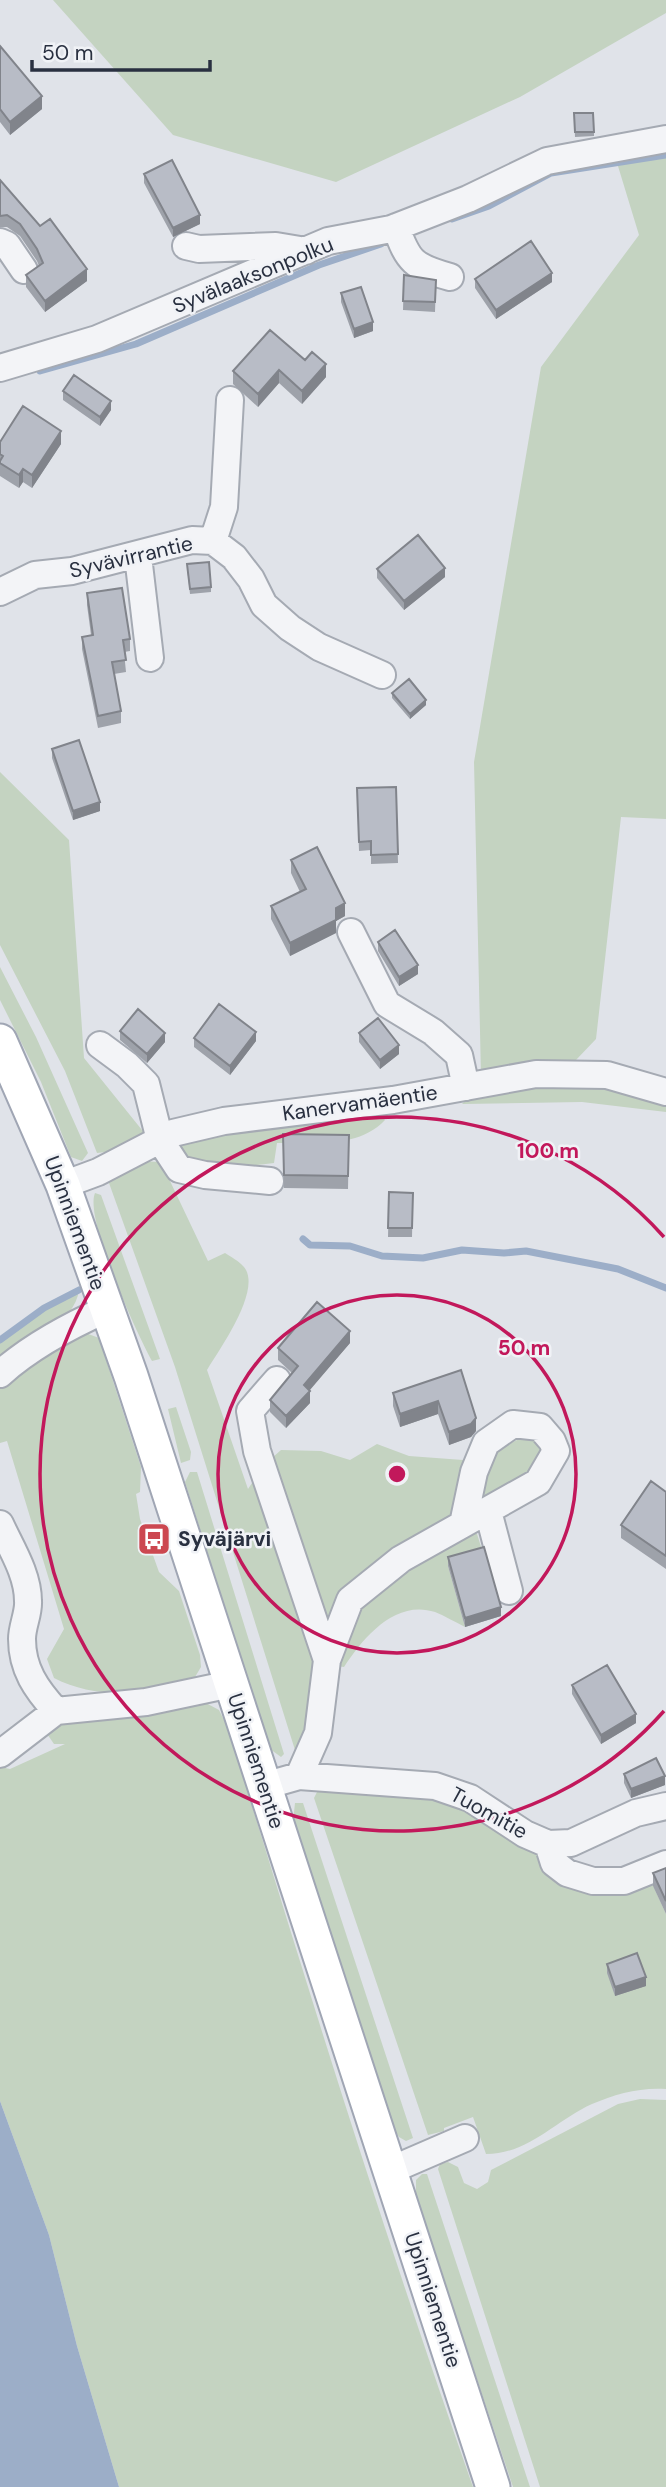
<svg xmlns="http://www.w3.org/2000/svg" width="666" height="2487" font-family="'DM Sans',sans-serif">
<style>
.green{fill:#c4d3c1}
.water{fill:#9caec8}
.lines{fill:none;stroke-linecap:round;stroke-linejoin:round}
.stream{stroke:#9caec8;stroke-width:7}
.minor-casing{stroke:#a5aab3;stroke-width:30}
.major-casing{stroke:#a0a6b4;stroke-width:37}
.minor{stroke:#f3f4f7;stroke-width:26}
.major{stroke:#fff;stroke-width:33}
.wall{fill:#9ea2aa}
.shaded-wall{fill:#81848b}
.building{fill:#b8bcc6;stroke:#81848b;stroke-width:2}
.ring{fill:none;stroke:#c2185b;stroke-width:3.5}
.labels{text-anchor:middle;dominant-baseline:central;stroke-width:5;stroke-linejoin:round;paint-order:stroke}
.street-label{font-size:21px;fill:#293040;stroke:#f0f2f6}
.poi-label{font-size:21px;font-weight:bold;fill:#293040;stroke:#f0f2f6;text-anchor:start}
.centre{fill:#c2185b;stroke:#f0f2f6;stroke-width:3.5}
.ring-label{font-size:21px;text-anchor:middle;font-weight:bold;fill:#c2185b;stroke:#f0f2f6;stroke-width:5;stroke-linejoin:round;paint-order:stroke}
</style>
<rect width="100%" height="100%" fill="#e0e3e9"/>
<!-- green -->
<path class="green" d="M53,0H666V13L520,97L336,182L173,135Z
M666,144V819L621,817L596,1039L576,1060L541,1069L481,1076L474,762L541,367L639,235L614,153Z
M0,772L69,840L84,1058L146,1135L114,1151L97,1153L65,1071L0,945Z
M0,967L36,1037L88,1153L82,1161L71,1157L41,1082L0,1000Z
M540,1079L666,1094V1112L582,1102L462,1104L478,1088Z
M379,1113L385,1120C358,1149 313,1142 277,1143L274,1163C235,1167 209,1175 176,1150C199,1125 339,1118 379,1113Z
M136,1161L161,1162L208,1261L225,1253C231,1257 239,1261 243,1266C264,1287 220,1349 207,1370L248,1489L264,1465L281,1450L321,1451L350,1460L377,1444L409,1456L463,1460L461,1491L455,1515L348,1589L299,1753L295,1750L175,1367L109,1183L111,1174Z
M95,1193L101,1195L160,1359L152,1361C137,1334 84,1218 95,1193Z
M79,1290C75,1323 26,1346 0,1364V1340L44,1308Z
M83,1332L99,1338L141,1467L140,1492L136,1494L140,1519L159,1572L179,1591L200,1655L201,1667L192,1682C147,1694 96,1700 54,1678L47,1659L64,1629L7,1441L0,1443V1383Z
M176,1407L191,1452L190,1460L181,1463L168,1409Z
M528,1436L537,1441L542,1455C529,1479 505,1490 481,1502C482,1465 492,1448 528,1436Z
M190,1472H197L284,1754L281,1757L270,1749L185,1482Z
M469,1532L477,1534L484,1556L448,1566L465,1627C455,1622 445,1616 435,1612C395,1599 363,1638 344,1667L337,1666L356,1609L380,1583Z
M204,1702L219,1710L229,1730C306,1984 385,2237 473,2487H119L77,2346L49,2235L0,2101V1767L10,1769L65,1744H54L43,1728L46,1722Z
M319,1788L469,1801L551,1864L651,1881L666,1914V2089C641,2087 615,2094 592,2104C556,2120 529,2154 486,2154L473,2117L444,2128V2131L428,2135L314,1798Z
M295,1803H303L413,2138L406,2141L399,2137L393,2128L293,1821Z
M640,2099L666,2100V2487H540L438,2169L440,2164L448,2162L458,2167L464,2183L477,2189L488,2182L491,2170L618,2104Z
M422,2174H427L530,2487H513L416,2197V2180Z"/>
<!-- water -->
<path class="water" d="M0,2101L49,2235L77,2346L119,2487H0Z"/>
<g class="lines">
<!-- stream -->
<path class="stream" d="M452,219L489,206L551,173L666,155
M40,371L136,344L319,265L381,244
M303,1239L310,1245L350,1246L382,1256L423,1258L462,1250L504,1253L526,1251L618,1269L666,1288
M0,1340L44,1308L79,1290"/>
<defs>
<path id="minor" d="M396,227C408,262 414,267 450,277
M0,242L7,245L24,270
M186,246L199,249L276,246L306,251
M0,368L97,339L328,241L391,229L468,199L547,161L666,139
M213,541L224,507L230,400
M138,556L150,658
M0,592L35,575L72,571L192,540L213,541L234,557L251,579L264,605L290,628L319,647L382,675
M351,932L387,1004L433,1032L459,1055L466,1087
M100,1045L127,1065L146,1084L160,1140L179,1169L205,1175L270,1181
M63,1185L98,1172L173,1133L224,1121L393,1100L536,1074L607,1075L666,1092
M0,1374C31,1346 69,1326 107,1309
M277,1380L250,1411L257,1451L327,1660
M488,1511L509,1591
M0,1524C11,1548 28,1574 28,1601C29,1613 22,1626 22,1639C22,1669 36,1689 56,1711
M0,1754L56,1711L146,1702L231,1684
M299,1776L318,1733L327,1660L350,1600L401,1559L538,1482L556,1451L552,1441L540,1427L513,1424L486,1443L474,1472L463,1524
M264,1786L299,1776L435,1786L470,1798L525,1834L548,1844L571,1843L636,1813L666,1806
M548,1844L554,1863L567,1873L593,1881H624L666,1864
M391,2170L465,2138"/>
<path id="major" d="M0,1041L63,1185L131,1376L493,2487"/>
</defs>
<!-- minor casing -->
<use href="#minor" class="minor-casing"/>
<!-- major casing -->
<use href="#major" class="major-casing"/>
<!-- minor -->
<use href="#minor" class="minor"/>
<!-- major -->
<use href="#major" class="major"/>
</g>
<!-- wall -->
<path class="wall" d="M0,46L42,109L10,135L0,122Z
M574,113L594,132V136L575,137Z
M144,174L200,224L173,237L144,183Z
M0,180L87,281L45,312L26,287V275L39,266L37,261L20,236L7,227H0Z
M404,275L436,280L435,312L403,310Z
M475,279L552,282L496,319L475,288Z
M341,293L373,331L354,338L341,302Z
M305,360L326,377L302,404L279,383L258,407L233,384V371Z
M63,391L111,410L100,426L63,400Z
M0,442L61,444L32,488L23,482L19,488L0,476Z
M187,568L211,587V592L190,594Z
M377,569L445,577L404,610L377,578Z
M87,593L130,639V651L124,652L126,672L114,674L121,711V723L98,728L82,649V637L91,635L87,605Z
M392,693L426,705L410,719L392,698Z
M52,749L100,811L73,820L52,758Z
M396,787L398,863L371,864V850L359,851L357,788Z
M291,860L345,916L336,921V933L290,956L271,919V906L300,892L291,873Z
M378,942L418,974L399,986L378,951Z
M120,1031L165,1042L147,1063L120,1040Z
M359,1033L399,1054L380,1069L359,1042Z
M194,1038L256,1041L230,1075L194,1047Z
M283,1134L349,1135L348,1189L284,1188Z
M389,1192L413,1193L412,1237H388Z
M350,1343L309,1390L310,1403L286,1428L270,1412V1400L292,1373L278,1360V1348Z
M461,1370L476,1431L471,1437L449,1445L438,1414L400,1427L393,1406V1393Z
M666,1492V1569L621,1538V1525Z
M448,1557L501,1616L465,1627L448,1566Z
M572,1685L636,1723L601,1744L572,1694Z
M624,1774L665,1785L631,1798L624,1783Z
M666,1868V1914L653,1886V1873Z
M607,1964L646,1986L615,1996L607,1973Z"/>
<!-- shaded-wall -->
<path class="shaded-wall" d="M42,96V109L10,135V122Z
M200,215V224L173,237V228Z
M87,269V281L45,312V301Z
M552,273V282L496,319V310Z
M373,322V331L354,338V329Z
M326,364V377L302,404V391Z
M279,370V383L258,407V394Z
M111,401V410L100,426V417Z
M61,431V444L32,488V475Z
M23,469V482L19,488V475Z
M445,568V577L404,610V601Z
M426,700V705L410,719V714Z
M100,802V811L73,820V811Z
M345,903V916L336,921V908Z
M336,920V933L290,956V943Z
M418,965V974L399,986V977Z
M256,1032V1041L230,1075V1066Z
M165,1033V1042L147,1063V1054Z
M399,1045V1054L380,1069V1060Z
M350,1331V1343L304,1397V1385Z
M310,1391V1403L286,1428V1416Z
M438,1401V1414L400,1427V1414Z
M476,1418V1431L471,1437L449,1445V1432Z
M501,1607V1616L465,1627V1618Z
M636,1714V1723L601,1744V1735Z
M665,1776V1785L631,1798V1789Z
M646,1977V1986L615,1996V1987Z"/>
<!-- building -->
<path class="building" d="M0,46L42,96L10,122L0,109Z
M574,113H593L594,132H575Z
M172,160L200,215L173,228L144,174Z
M0,180L40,226L50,219L87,269L45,301L26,275L43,263L37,249L20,224L7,215L0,216Z
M531,241L552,273L496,310L475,279Z
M404,275L436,280L435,302L403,301Z
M361,287L373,322L354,329L341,293Z
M270,330L305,360L312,352L326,364L302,391L279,370L258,394L233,371Z
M74,375L111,401L100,417L63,391Z
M23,406L61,431L32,475L23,469L19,475L0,463V461L3,456L0,454V442Z
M418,535L445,568L404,601L377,569Z
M209,562L211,587L190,589L187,564Z
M122,588L130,639L123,640L126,660L112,662L121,711L98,716L82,637L93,635L87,593Z
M409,679L426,700L410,714L392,693Z
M79,740L100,802L73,811L52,749Z
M396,787L398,854L371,855V841L359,842L357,788Z
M317,847L345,903L336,908V920L290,943L271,906L306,889L291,860Z
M395,930L418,965L399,977L378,942Z
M219,1004L256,1032L230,1066L194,1038Z
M138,1009L165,1033L147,1054L120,1031Z
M378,1018L399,1045L380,1060L359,1033Z
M283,1134L349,1135L348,1176L284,1175Z
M389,1192L413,1193L412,1228H388Z
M317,1302L350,1331L304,1385L310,1391L286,1416L270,1400L298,1366L278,1348Z
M461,1370L476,1418L471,1424L449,1432L438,1401L400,1414L393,1393Z
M651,1481L666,1492V1556L621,1525Z
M484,1547L501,1607L465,1618L448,1557Z
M607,1665L636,1714L601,1735L572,1685Z
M656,1758L665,1776L631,1789L624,1774Z
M666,1868V1901L653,1873Z
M637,1953L646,1977L615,1987L607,1964Z"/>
<!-- distance rings -->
<g class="ring">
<circle cx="397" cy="1474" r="179"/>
<path d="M664 1711A357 357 0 1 1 664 1237"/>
</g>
<!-- icons -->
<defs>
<symbol id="bus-square" viewBox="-11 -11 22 22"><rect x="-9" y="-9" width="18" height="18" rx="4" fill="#cc4750" stroke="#f0f2f6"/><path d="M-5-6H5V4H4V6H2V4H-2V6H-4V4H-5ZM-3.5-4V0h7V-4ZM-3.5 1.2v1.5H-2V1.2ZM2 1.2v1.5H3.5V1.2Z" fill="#fff"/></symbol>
</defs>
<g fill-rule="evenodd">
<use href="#bus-square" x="135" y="1520" width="38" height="38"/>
</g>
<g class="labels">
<!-- street labels -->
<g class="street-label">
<text transform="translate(253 275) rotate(-22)">Syvälaaksonpolku</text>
<text transform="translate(131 557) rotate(-13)">Syvävirrantie</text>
<text transform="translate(360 1103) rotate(-8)">Kanervamäentie</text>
<text transform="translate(75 1223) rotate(70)">Upinniementie</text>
<text transform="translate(256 1761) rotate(72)">Upinniementie</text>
<text transform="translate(489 1813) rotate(29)">Tuomitie</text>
<text transform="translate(433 2300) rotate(72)">Upinniementie</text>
</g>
<!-- poi labels -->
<g class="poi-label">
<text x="178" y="1539">Syväjärvi</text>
</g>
</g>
<circle cx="397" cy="1474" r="10" class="centre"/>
<g class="ring-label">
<text x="548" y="1158">100 m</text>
<text x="524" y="1355">50 m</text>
</g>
<!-- scale -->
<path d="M32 60v10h178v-10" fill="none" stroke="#293040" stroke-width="3.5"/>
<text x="42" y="60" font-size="21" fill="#293040" stroke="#f0f2f6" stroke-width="5" paint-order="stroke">50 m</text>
</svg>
